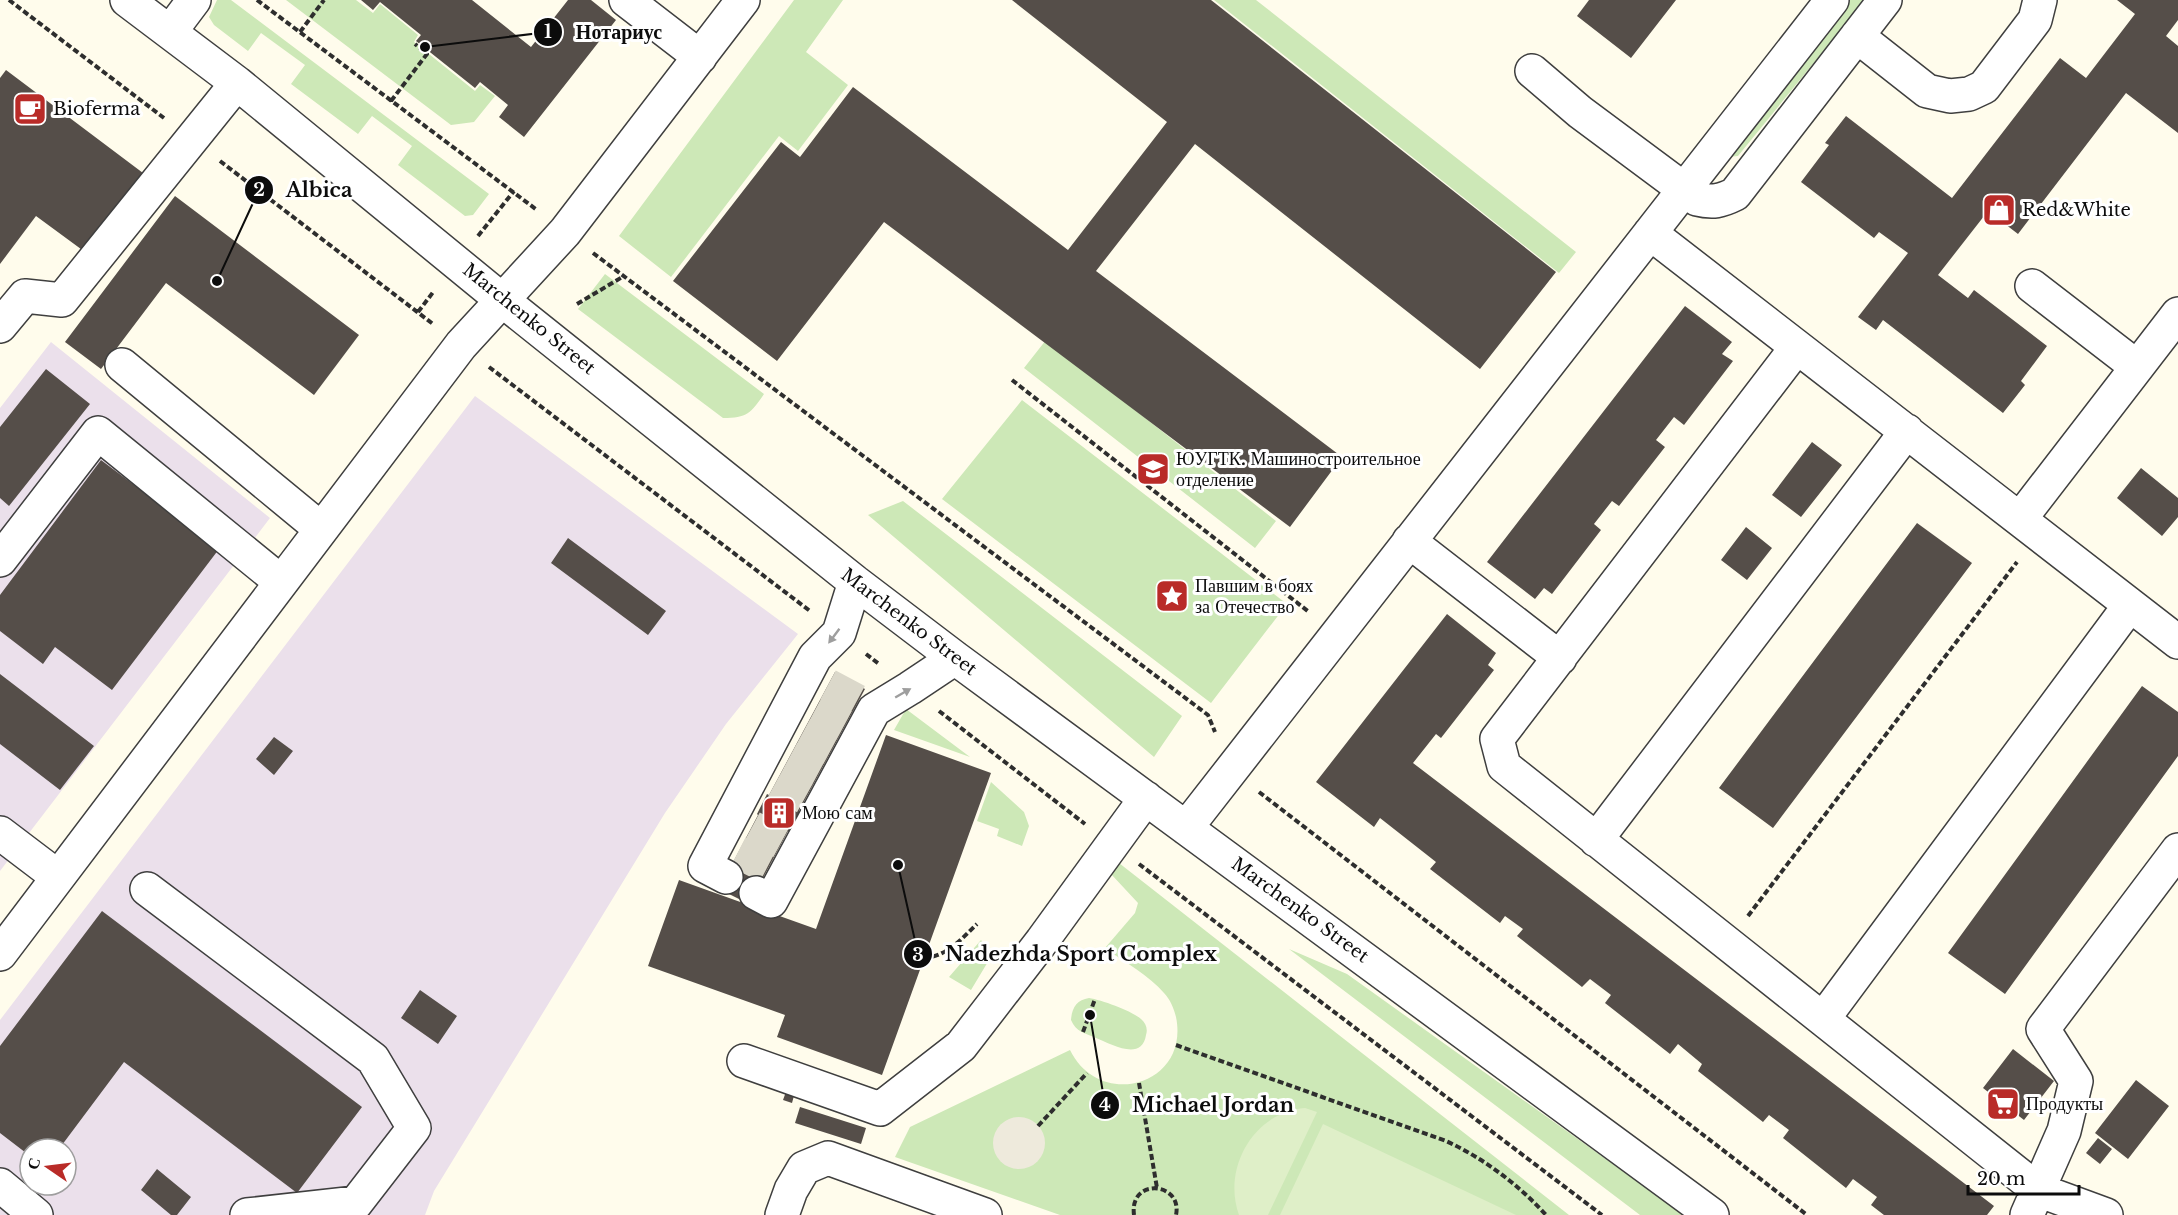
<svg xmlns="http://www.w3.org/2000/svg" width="2178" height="1215" font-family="'Libre Baskerville',serif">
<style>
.industrial{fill:#ebe0eb;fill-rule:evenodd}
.green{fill:#cde8b7}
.pitch{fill:#dfefc8}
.plaza{fill:#eeeadc}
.building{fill:#554e49}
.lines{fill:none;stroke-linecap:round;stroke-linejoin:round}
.minor-tunnel{stroke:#dbd8ca;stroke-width:33;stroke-dasharray:33 16;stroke-linecap:butt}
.minor-casing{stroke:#3f3f3f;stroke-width:36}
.path{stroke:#2e2e2e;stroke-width:4;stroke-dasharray:6 3;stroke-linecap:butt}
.minor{stroke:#fff;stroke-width:33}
.oneway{fill:#9e9e9e}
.labels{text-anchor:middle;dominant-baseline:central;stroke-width:6;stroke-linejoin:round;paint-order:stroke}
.poi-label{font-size:18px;fill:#0c0c0c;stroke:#fff;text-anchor:start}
.street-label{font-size:18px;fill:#0c0c0c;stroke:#fff}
.leader{fill:none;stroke:#0c0c0c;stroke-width:2}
.callout-dot{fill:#0c0c0c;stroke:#fff;stroke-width:2}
.mark-label{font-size:18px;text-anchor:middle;font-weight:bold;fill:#fff}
.callout-label{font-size:20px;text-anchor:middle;font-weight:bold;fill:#0c0c0c;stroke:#fff;stroke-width:6;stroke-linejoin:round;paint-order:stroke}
</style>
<rect width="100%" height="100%" fill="#fffcec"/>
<!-- industrial -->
<path class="industrial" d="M51,342L270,518L0,871V408Z
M475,396L798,634L726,724L665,813L434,1191L425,1215H0V1020ZM30,1149H66V1185H30Z"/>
<!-- green -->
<path class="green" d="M217,0H231L489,194L473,215L465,216L398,165L412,146L372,116L358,134L291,84L305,65L261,33L248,51L214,25L209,17Z
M286,0H356L373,13L380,4L418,35L414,42L475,91L480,85L495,96L474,122L451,125Z
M794,0H843L806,52L848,85L798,151L779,136L671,277L619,236Z
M1214,0H1256L1576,252L1559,273Z
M1834,0H1865L1738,156L1706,159Z
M605,274L764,394C751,413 747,418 723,418L578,309Z
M1046,340L1276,521L1255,548L1024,368Z
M1022,400L1287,604L1211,703L942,499Z
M903,501L1182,716L1154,757L868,515Z
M906,709L970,757L894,730Z
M991,782L1024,812L1029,826L1022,846L997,836L999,829L977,821Z
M1119,863L1569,1215H1060L895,1157L910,1127L1070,1050C1100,1111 1190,1085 1176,1017C1174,1009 1170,999 1164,993C1150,976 1123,961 1105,948L1135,913L1138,903L1111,874Z
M981,940L992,955L971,990L949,977Z
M1289,949L1347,974L1684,1215H1640Z
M1089,998C1102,1000 1132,1011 1141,1019C1146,1023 1148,1029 1146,1035C1142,1062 1111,1044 1096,1038C1085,1033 1076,1032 1071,1020C1072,1007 1077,1000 1089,998Z"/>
<!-- pitch -->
<path class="pitch" d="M1305,1108L1317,1112L1268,1215H1239C1222,1168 1254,1112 1305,1108Z
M1323,1124L1516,1215H1280Z"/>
<!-- plaza -->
<path class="plaza" d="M993 1143a26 26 0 1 1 52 0a26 26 0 1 1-52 0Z"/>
<!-- building -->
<path class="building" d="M361,0H472L531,47L568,0H591L616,20L524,137L499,117L508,105L480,82L475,88L416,41L421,35L380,2L373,10Z
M1012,0H1211L1556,272L1480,369L1195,144L1096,271L1342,457L1290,527L884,222L777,361L673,281L781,142L800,157L853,87L1068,250L1167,122Z
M1589,0H1676L1631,58L1577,16Z
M2117,0H2178V20L2166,36L2178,46V133L2126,93L2018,234L1988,211L1938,275L1968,298L1974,290L2047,346L2021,381L2025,385L2003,413L1883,320L1876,330L1858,317L1908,253L1879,232L1874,238L1801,182L1829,145L1825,143L1846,116L1952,198L2060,58L2086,78L2135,14Z
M6,70L143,173L85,252L36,216L0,264V78Z
M175,196L359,335L314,395L166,283L101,369L65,342Z
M1685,306L1732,342L1722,354L1733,361L1684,425L1674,417L1656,440L1665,447L1619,506L1612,501L1594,524L1601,530L1552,594L1544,588L1535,599L1487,562Z
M46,369L90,404L9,506L0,498V427Z
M1812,442L1842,465L1801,517L1772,495Z
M101,460L219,549L112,690L55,647L43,664L0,631V595Z
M2141,468L2178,498V517L2162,536L2117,498Z
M1917,523L1972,563L1773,828L1719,788Z
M1746,527L1772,548L1747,580L1721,560Z
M568,538L666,611L648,635L551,563Z
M1447,614L1496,653L1488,665L1494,670L1441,738L1436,734L1413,763L1994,1206L1987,1215H1884L1871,1205L1877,1197L1853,1179L1846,1188L1783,1138L1789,1130L1769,1115L1763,1122L1698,1071L1702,1064L1678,1044L1670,1054L1605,1003L1611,995L1590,979L1582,987L1517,936L1523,929L1505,916L1500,923L1430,869L1436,862L1380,818L1374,827L1316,782Z
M835,672L865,689L799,811L801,812L790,832L788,831L749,904L719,889L758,815L757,814L767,794L769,795Z
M0,674L94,746L60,790L0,744Z
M2142,686L2178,712V756L2005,994L1948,953Z
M886,735L991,773L882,1075L777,1037L785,1015L648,966L679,880L816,929Z
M274,737L293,751L274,775L256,759Z
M102,911L362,1107L297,1193L124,1062L59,1149H30V1156L0,1133V1046Z
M420,990L457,1016L438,1044L401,1018Z
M2013,1049L2054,1081L2024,1120L1983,1088Z
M2136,1080L2169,1106L2128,1159L2095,1133Z
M787,1089L795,1092L792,1103L783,1100Z
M800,1107L866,1128L861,1144L795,1123Z
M2098,1138L2112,1149L2100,1164L2086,1153Z
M157,1169L191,1197L177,1215H171L141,1190Z"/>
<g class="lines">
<!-- minor-tunnel -->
<path class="minor-tunnel" d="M828,685L858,701
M815,710L845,726
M802,734L832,750
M789,758L819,774
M776,782L807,799
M752,827L782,843
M738,852L769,868"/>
<defs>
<path id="minor" d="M127,0L237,83L502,300L855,582L955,658L1712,1215
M626,0L700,57
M170,32L194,0
M1857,36L1927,91L1950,96L1969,94L1984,87L2035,20L2040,0
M1532,71L1580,112L1697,199C1713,203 1721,201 1735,194L1885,0
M1650,233L2178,642
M2032,286L2137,367
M0,326L25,296L62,300L237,83
M1797,347L1497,739L1504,766L2038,1190L2106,1215
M122,365L321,529
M2020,519L2178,314
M1409,541L1560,658
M0,560L98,433L281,582
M1186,828L1832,0
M0,833L58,877
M1596,840L1907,431
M726,877L705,866L815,657L839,633L855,582
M147,889L373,1059L414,1128L356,1203L247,1215
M756,893L771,901L874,710L910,688L955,658
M0,954L461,345L565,232L743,0
M1823,1019L2130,605
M744,1061L880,1109L961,1046L1042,941L1146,798
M0,1185L36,1215
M782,1215L791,1190L804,1168L828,1158L985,1215
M2027,1215L2064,1131L2076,1081L2043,1029L2178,850"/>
</defs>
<!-- minor casing -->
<use href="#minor" class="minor-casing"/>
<!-- path -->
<path class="path" d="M9,0L164,118
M257,0L537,210
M300,32L324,0
M391,101L427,54L415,44
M220,161L433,324
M478,236L514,191
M593,253L1208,715L1215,732
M577,304L624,276
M418,312L434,291
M489,367L810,611
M1012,380L1309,612
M866,654L879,664
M939,711L1085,824
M1259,792L1807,1215
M1139,864L1602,1215
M1748,916L2017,562
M924,958C948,956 961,939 977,924
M1083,1032L1095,999
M1176,1045L1446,1141C1483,1158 1518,1184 1546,1215
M1139,1083L1157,1188
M1038,1126L1087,1073
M1134,1215C1129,1177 1183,1182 1176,1215"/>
<!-- minor -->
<use href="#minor" class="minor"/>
</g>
<!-- one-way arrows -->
<defs><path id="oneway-solid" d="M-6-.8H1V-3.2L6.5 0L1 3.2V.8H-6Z" transform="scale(1.5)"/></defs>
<g class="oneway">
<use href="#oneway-solid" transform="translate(834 636) rotate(127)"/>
<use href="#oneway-solid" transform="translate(903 693) rotate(-30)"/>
</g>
<!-- icons -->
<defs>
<symbol id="cafe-square" viewBox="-11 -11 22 22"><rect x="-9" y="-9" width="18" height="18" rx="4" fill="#b92b28" stroke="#fff"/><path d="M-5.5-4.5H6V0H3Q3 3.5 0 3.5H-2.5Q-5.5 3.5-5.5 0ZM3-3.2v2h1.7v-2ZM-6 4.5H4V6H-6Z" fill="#fff"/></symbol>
<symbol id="shop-square" viewBox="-11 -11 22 22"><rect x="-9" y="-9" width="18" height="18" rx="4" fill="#b92b28" stroke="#fff"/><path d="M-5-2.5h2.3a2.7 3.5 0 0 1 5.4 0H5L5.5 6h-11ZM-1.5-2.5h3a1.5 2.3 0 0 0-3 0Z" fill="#fff"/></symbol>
<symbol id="university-square" viewBox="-11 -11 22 22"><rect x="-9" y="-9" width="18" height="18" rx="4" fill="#b92b28" stroke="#fff"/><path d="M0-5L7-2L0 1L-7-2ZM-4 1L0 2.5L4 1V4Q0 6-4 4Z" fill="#fff"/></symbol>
<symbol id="sight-square" viewBox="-11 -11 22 22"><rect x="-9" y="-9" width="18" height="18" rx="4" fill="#b92b28" stroke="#fff"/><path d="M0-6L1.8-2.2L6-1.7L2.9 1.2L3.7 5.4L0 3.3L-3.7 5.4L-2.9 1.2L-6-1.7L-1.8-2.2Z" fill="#fff"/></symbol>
<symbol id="building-square" viewBox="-11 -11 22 22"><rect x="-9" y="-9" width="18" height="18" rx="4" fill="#b92b28" stroke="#fff"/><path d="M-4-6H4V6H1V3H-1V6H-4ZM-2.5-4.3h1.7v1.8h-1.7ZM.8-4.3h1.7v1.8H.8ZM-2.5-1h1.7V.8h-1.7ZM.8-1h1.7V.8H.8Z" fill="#fff"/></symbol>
<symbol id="supermarket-square" viewBox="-11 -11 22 22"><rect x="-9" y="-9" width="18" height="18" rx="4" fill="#b92b28" stroke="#fff"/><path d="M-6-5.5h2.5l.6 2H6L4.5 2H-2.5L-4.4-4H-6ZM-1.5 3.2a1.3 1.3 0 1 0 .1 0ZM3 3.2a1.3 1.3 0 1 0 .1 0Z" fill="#fff"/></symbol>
</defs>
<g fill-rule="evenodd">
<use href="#cafe-square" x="11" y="90" width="38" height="38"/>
<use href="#shop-square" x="1980" y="191" width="38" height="38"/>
<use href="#university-square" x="1134" y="450" width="38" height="38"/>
<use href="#sight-square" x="1153" y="577" width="38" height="38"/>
<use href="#building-square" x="760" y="794" width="38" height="38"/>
<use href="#supermarket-square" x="1984" y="1085" width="38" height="38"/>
</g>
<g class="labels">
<!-- poi labels -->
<g class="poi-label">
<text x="53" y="109">Bioferma</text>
<text x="2022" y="210">Red&amp;White</text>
<text x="1176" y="459">ЮУГТК. Машиностроительное<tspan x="1176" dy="21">отделение</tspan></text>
<text x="1195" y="586">Павшим в боях<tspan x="1195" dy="21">за Отечество</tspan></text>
<text x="802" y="813">Мою сам</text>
<text x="2026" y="1104">Продукты</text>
</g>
<!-- street labels -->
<g class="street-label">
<text transform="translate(529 319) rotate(39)">Marchenko Street</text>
<text transform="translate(909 622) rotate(37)">Marchenko Street</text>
<text transform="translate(1300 910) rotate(36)">Marchenko Street</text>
</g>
</g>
<!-- callouts -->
<path class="leader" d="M425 47L548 32M217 281L259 190M898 865L918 954M1090 1015L1105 1105"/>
<g class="callout-dot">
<circle cx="425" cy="47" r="6"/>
<circle cx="217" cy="281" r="6"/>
<circle cx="898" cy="865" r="6"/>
<circle cx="1090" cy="1015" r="6"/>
<circle cx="548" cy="32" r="15"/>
<circle cx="259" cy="190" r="15"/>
<circle cx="918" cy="954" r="15"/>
<circle cx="1105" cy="1105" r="15"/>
</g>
<g class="mark-label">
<text x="548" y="38">1</text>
<text x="259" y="196">2</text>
<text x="918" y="961">3</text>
<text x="1105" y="1111">4</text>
</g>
<g class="callout-label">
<text x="619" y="39">Нотариус</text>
<text x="319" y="197">Albica</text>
<text x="1081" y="961">Nadezhda Sport Complex</text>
<text x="1213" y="1112">Michael Jordan</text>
</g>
<!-- north arrow -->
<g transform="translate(48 1167) rotate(284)"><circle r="28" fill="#ffffff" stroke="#9e9e9e" stroke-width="1.5"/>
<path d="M0-4.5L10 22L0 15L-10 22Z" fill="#b92b28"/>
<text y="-9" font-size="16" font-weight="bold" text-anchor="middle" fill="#0c0c0c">С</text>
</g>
<!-- scale -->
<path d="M1968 1185v9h111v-9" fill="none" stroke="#0c0c0c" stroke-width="3"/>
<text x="1977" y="1185" font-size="18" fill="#0c0c0c" stroke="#ffffff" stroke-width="4.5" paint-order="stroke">20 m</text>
</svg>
